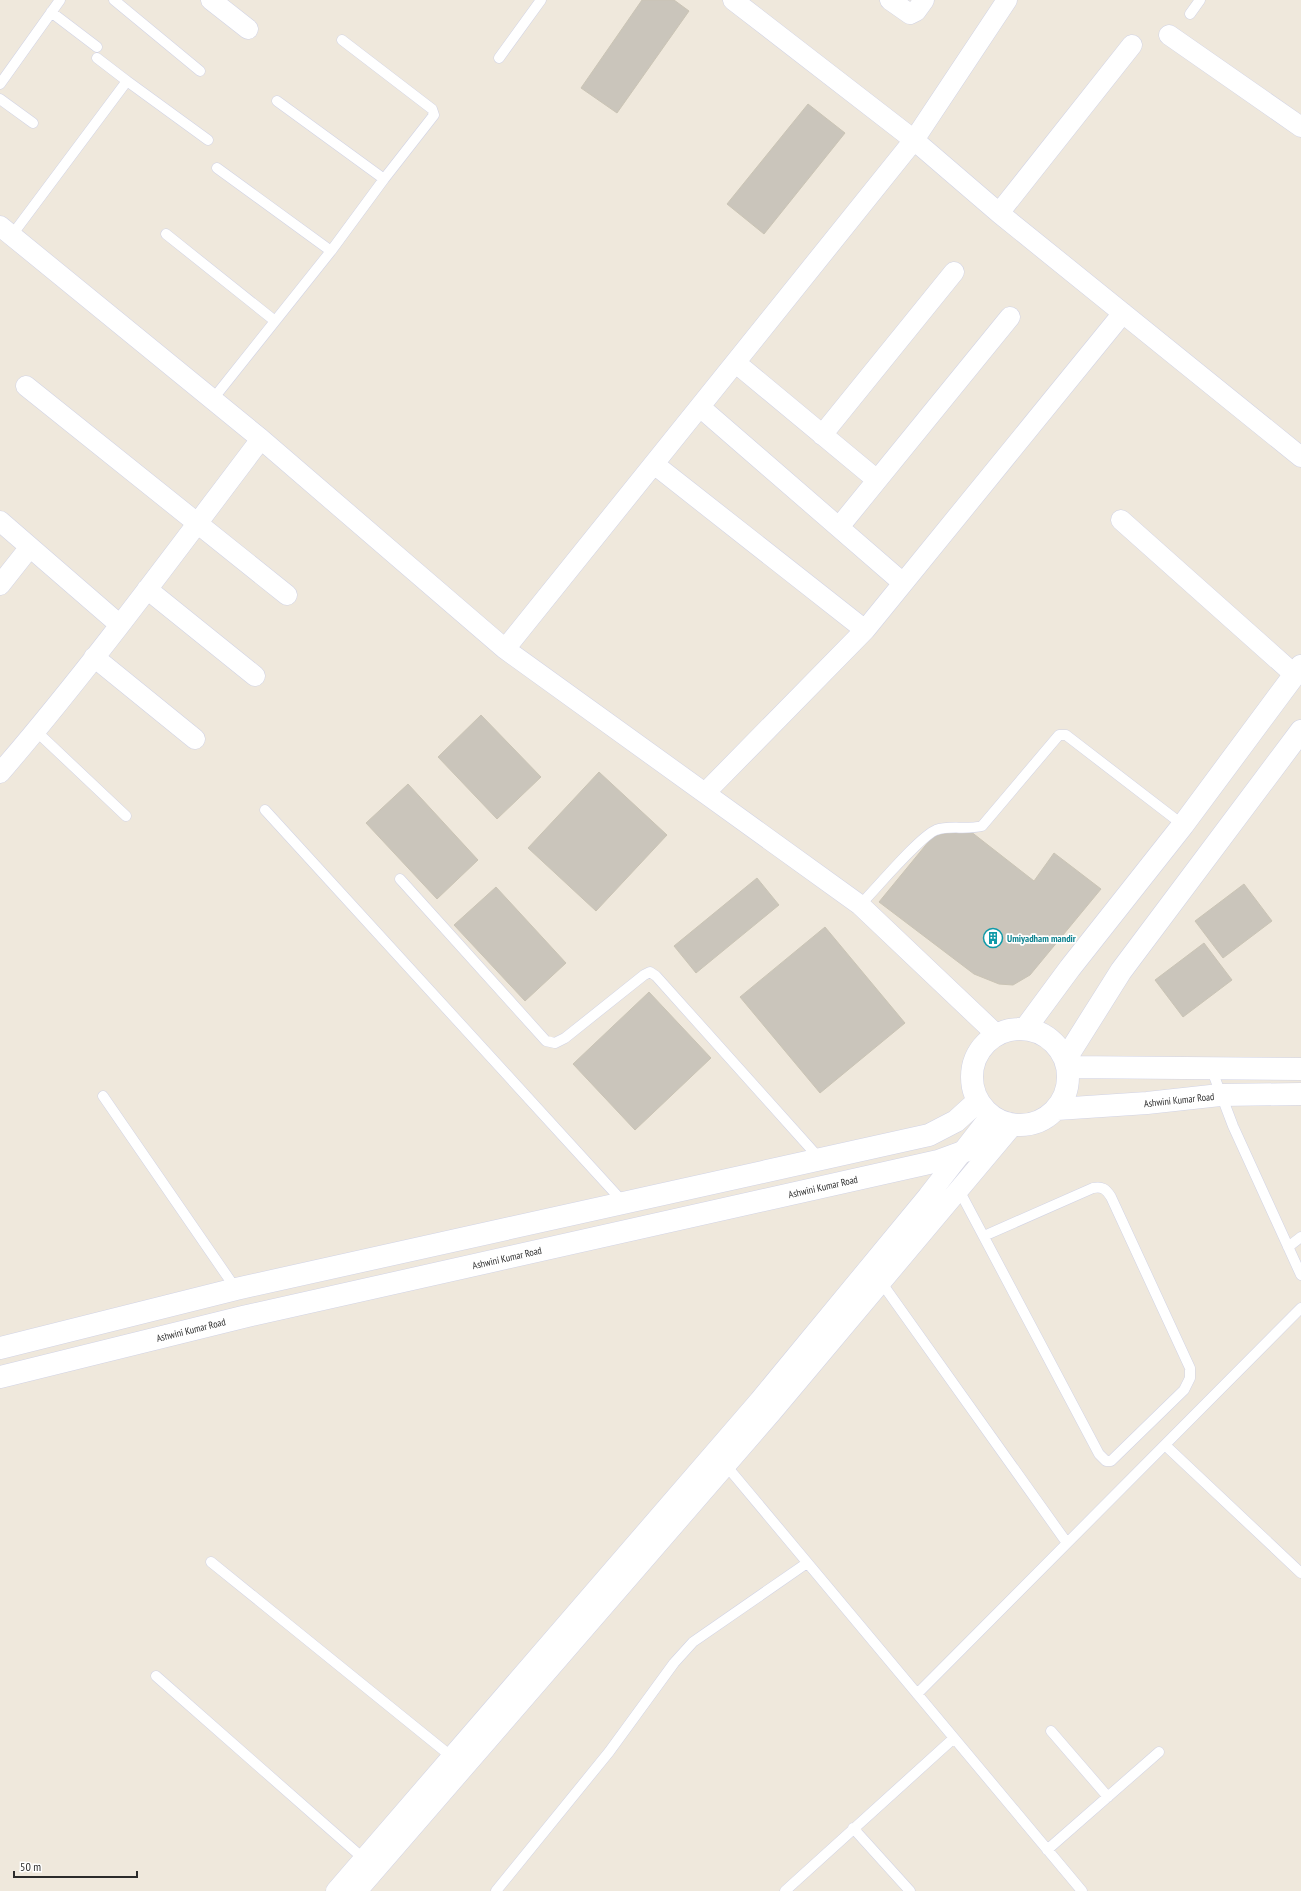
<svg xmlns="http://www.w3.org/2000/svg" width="1301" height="1891" font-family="'PT Sans Narrow',sans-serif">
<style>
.building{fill:#cac5bb;stroke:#cac4b5}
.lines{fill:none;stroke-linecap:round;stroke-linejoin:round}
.lane-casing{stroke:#d1d3e5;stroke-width:11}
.street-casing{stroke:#d1d3e5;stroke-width:21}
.secondary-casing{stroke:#d1d3e5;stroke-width:23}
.lane{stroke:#fff;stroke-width:10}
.street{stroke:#fff;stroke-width:20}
.secondary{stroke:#fff;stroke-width:22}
.labels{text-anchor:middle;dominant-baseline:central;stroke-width:3.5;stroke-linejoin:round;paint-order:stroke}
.culture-label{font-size:10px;font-weight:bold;fill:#0d838f;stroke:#fff;text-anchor:start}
.street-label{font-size:10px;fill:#2b2b2b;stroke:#fff}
</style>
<rect width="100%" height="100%" fill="#efe8dc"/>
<!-- building -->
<path class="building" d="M642,0H674L689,11L617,113L581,88Z
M808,104L845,133L764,234L727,204Z
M481,715L541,777L497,819L438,757Z
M599,772L667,835L596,911L528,848Z
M408,784L478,860L437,899L366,823Z
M970,831L1034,881L1054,853L1101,889L1030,975L1013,985L999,984L974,974L879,902L934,835Z
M757,878L779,905L696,973L674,946Z
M1244,884L1272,921L1223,958L1195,921Z
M496,887L566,963L525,1001L454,925Z
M825,927L905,1023L820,1093L740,997Z
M1204,943L1232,980L1183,1017L1155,980Z
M649,992L711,1058L635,1130L573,1064Z"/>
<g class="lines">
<defs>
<path id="lane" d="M114,0L200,71
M51,12L97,47
M1190,14L1200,0
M97,58L127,81
M499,58L541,0
M0,84L60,0
M0,99L33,123
M277,101L384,179
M217,168L331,251
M166,234L275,321
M12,235L127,81L208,140
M213,399L331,251L384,179L434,115L432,109L342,40
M36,731L126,816
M265,810L624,1203
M400,879L546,1041L555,1043L565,1038L644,975L650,972L656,976L820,1159
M860,905C876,889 919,837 936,830C949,825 966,830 982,826L1059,735H1066L1183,825
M1211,1068L1233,1126L1301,1275
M103,1096L236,1289
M959,1190L1099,1454L1106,1461H1111L1184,1390L1190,1378V1368L1111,1197C1106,1189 1102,1186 1093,1188L984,1236
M1288,1247L1301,1237
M881,1282L1067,1543
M1165,1445L1301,1573
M724,1463L1082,1891
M211,1562L452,1757
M156,1676L364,1859
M917,1694L1301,1308
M1051,1731L1108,1797
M853,1828L910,1891
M1047,1850L1159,1752
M496,1891L609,1752L674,1663L693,1642L807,1563
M785,1891L954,1738"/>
<path id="street" d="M211,0L248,29
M733,0L914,140L999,213L1301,457
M890,0L910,14L916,11L924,0
M1169,35L1301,127
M999,213L1132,45
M0,226L261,439L505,649L860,905L997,1035
M736,363L877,480
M26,386L287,595
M700,407L903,583
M822,435L954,272
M654,464L865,630L1123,313
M1121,520L1295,675
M0,521L120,625
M839,527L1010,317
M0,585L30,547
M147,589L255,676
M505,649L914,140L1007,0
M94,657L195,739
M0,773C92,666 176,551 261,439
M705,793L865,630
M336,1891L759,1401L928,1196L991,1115
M357,1891L772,1412L1014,1124"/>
<path id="secondary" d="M1025,1029L1070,968L1183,825L1301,666
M972 1077a48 48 0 1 1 96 0a48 48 0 1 1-96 0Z
M1065,1060L1121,971L1301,731
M1067,1067L1301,1069
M1057,1109L1147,1103L1220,1095L1301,1094
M0,1348L236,1289L929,1135L956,1121L978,1101
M0,1377L243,1317L938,1161L968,1150L1007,1123"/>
</defs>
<!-- lane casing -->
<use href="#lane" class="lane-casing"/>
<!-- street casing -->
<use href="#street" class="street-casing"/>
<!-- secondary casing -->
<use href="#secondary" class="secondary-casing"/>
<!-- lane -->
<use href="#lane" class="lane"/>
<!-- street -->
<use href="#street" class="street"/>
<!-- secondary -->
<use href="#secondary" class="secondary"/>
</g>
<!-- icons -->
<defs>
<symbol id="building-ring" viewBox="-11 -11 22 22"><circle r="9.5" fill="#fff" stroke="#0f9aa8" stroke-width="1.5"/><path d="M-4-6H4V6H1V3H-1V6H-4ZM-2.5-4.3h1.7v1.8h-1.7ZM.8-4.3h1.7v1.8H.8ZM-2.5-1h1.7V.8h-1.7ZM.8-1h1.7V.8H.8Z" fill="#0f9aa8"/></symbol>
</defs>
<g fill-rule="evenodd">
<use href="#building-ring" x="982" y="927" width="22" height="22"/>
</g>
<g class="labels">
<!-- culture labels -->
<g class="culture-label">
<text x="1007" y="938">Umiyadham mandir</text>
</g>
<!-- street labels -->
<g class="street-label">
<text transform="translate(1179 1100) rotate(-6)">Ashwini Kumar Road</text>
<text transform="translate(823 1187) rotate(-13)">Ashwini Kumar Road</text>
<text transform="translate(507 1258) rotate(-13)">Ashwini Kumar Road</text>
<text transform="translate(191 1330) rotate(-14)">Ashwini Kumar Road</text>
</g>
</g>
<!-- scale -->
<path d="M14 1871v6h123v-6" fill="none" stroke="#2b2b2b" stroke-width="2"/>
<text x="20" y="1871" font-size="12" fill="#2b2b2b" stroke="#ffffff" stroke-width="3" paint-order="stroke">50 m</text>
</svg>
